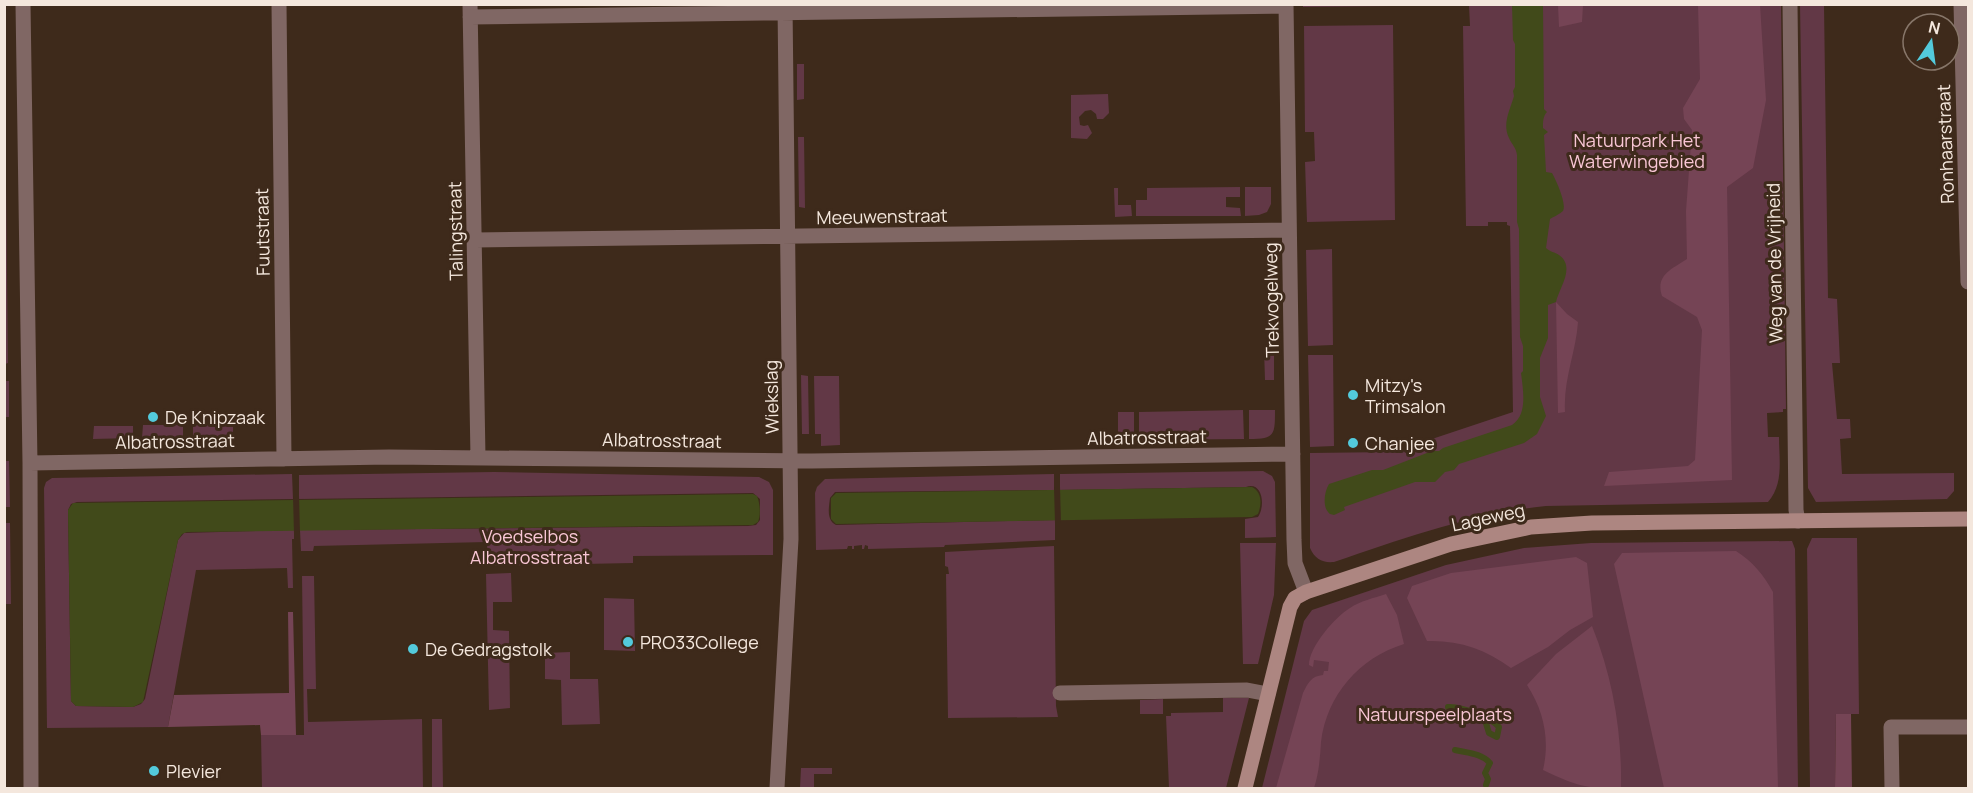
<svg xmlns="http://www.w3.org/2000/svg" width="1973" height="793" font-family="Manrope,sans-serif">
<style>
.green{fill:#623846}
.forest{fill:#754455}
.water{fill:#414a1a}
.pier{fill:#3e2a1b}
.lines{fill:none;stroke-linecap:round;stroke-linejoin:round}
.stream{stroke:#414a1a;stroke-width:6}
.street{stroke:#806764;stroke-width:15}
.secondary{stroke:#ad8681;stroke-width:15}
.poi-dot{fill:#53cadc;stroke:#3e2a1b;stroke-width:2}
.labels{text-anchor:middle;dominant-baseline:central;stroke-width:6;stroke-linejoin:round;paint-order:stroke}
.park-label{font-size:18px;fill:#f9c6d5;stroke:#3e2a1b}
.street-label{font-size:18px;fill:#f4e7dd;stroke:#3e2a1b}
.poi-label{font-size:18px;fill:#f4e7dd;stroke:#3e2a1b;text-anchor:start}
</style>
<rect width="100%" height="100%" fill="#3e2a1b"/>
<!-- green -->
<path class="green" d="M1393,5V6L1303,7V4Z
M1469,5H1781L1786,409H1783V412L1767,413L1768,437H1779C1779,460 1784,484 1768,502L1546,506C1471,514 1405,538 1334,562C1322,563 1315,559 1310,548V453L1393,452L1513,412L1510,226L1507,225V222H1488V226H1466L1463,26H1470Z
M1800,5H1824L1828,298L1837,299L1840,363H1832L1837,419H1850L1851,438L1840,439L1842,474L1954,473V491L1947,499L1816,502L1808,488Z
M1393,25L1395,220L1307,222L1305,162L1315,161L1314,132H1305L1304,26Z
M797,64H804V99L797,100Z
M1108,94L1109,113L1103,119H1097L1096,114L1091,110L1085,111L1079,117L1080,125L1084,126L1088,125L1092,133L1087,139L1071,138V95Z
M5,95L8,363L5,364H4Z
M798,137H804L805,208L799,207Z
M1240,187V197H1226V207L1240,208L1241,216H1136V200H1147V188Z
M1245,187H1271V204L1267,212L1259,215L1245,216Z
M1114,188H1118V205H1131L1132,216L1115,217Z
M1332,249L1333,345L1308,346L1306,250Z
M1264,349H1274V380H1265Z
M1308,355H1333L1334,446L1310,447Z
M801,375L808,376L809,434H802Z
M814,376H839L840,445L821,446V434H815Z
M4,381H9V417H5Z
M1243,410L1244,439L1139,440V412Z
M1249,410H1275C1275,435 1275,439 1249,439Z
M1118,412H1134V441H1118Z
M233,424V437L193,438V425Z
M143,425H183V438H142Z
M94,426H133V438L93,439Z
M5,461H9L10,507H5V512Z
M1263,471L1272,476L1275,482L1276,537L1245,538V519L1258,517C1266,505 1262,481 1246,487L1060,490V474Z
M494,472L759,477L769,482L773,490V555L633,556V563L488,566L487,542L314,546L313,551H301L300,530L748,526L756,525L760,520V499L753,493L299,499V475Z
M292,474L293,499L77,502L71,504L68,510L71,701L76,706L133,707L141,704L145,699L178,540L184,533L294,530V539H292L293,588H288L287,568L196,570L168,727L47,728L44,488L46,482L52,478Z
M1054,474V490L835,492L830,498C829,507 826,520 836,525L1055,520V540L945,545L944,547L868,549V546L865,545L864,549H862V545L854,546V549H852V546H848L847,549L816,550L815,493L817,487L825,479Z
M4,519L5,523H10L11,604H5Z
M1812,538H1857L1859,714H1836L1835,788H1810L1807,549Z
M1792,541L1795,549L1798,788H1262L1304,621L1312,610L1446,565L1524,548L1591,543Z
M1240,543H1276L1274,595L1258,664H1243Z
M1054,546L1056,706L1058,717L948,718L946,574H949L948,567L945,566V552Z
M511,573L512,602H493V630L509,631L510,708L489,710L486,574Z
M302,576H314L316,689H307L308,722L422,719L423,788H262L261,735H304Z
M604,598L634,599L635,651L604,650Z
M570,652V679H598L600,724L562,725L561,680L545,679V653Z
M1223,698H1249L1226,788H1169L1166,716H1171V713L1223,712Z
M1163,699V714H1140V700Z
M432,719H442L443,788H432Z
M801,768H832V774H814V788H800Z"/>
<!-- forest -->
<path class="forest" d="M1558,5H1583L1582,22L1559,27Z
M1698,5H1760L1766,100L1753,168L1727,187L1732,480L1604,486L1609,472L1688,466L1695,460L1702,330L1697,317L1662,296C1655,275 1672,269 1687,259L1686,211L1692,130L1684,119L1683,108L1700,79Z
M1556,302L1567,314L1578,322C1576,352 1563,380 1565,412L1558,413Z
M1736,551C1753,562 1763,574 1773,592L1778,788H1664L1614,564L1622,553Z
M1576,557L1587,563L1593,617L1570,630L1548,647L1511,668C1485,649 1459,640 1427,641L1407,598L1412,586L1451,573Z
M1386,594L1397,615L1404,644C1359,658 1327,695 1321,742C1320,758 1319,773 1314,788H1276L1303,693C1308,683 1311,676 1323,675L1324,671H1328L1329,662L1314,660L1313,667L1309,665C1309,647 1335,617 1350,608C1360,601 1374,598 1386,594Z
M288,612H293L296,735H261L260,725L168,727L174,695L289,693Z
M1592,626C1613,678 1622,732 1621,788C1585,789 1575,785 1543,770C1550,740 1544,711 1527,685L1556,654Z
M1836,714H1851L1852,788H1835Z"/>
<!-- water -->
<path class="water" d="M1512,5H1543L1544,109L1547,112C1543,116 1543,122 1543,128L1548,132L1544,135L1546,172L1552,173C1556,180 1567,204 1563,211C1560,214 1553,217 1550,219L1546,248C1550,252 1555,252 1559,255C1576,267 1559,288 1556,302L1548,305V338L1540,358V397L1546,416L1537,434L1524,443L1459,464L1454,470L1445,472L1435,482H1415L1344,507L1345,510L1334,515L1330,514C1322,508 1324,492 1329,484L1372,470H1383L1432,451H1439L1443,448L1512,425C1528,415 1523,390 1521,373L1523,371V346L1520,337L1519,229L1517,222V155C1516,147 1512,145 1509,138C1502,124 1510,110 1514,96L1513,91L1515,87V44L1513,40Z
M1252,487C1262,492 1262,504 1258,514L1252,517L836,524L831,519V498L836,493Z
M753,494L757,496C760,503 761,515 758,522L753,525L187,532L182,534L178,540L143,702L133,707L76,706L71,701L68,510L73,503Z"/>
<!-- pier -->
<path class="pier" d="M1054,487H1060L1061,523H1055Z
M293,496H299L300,533H294Z"/>
<g class="lines">
<!-- stream -->
<path class="stream" d="M1448,707C1462,706 1491,718 1499,727L1497,737L1489,733L1485,720
M1455,750C1467,753 1481,753 1490,763L1485,773L1488,779L1486,785"/>
<!-- street -->
<path class="street" d="M23,4L30,463L31,788
M279,4L284,459
M470,4L478,457
M1286,4L1294,540L1295,563L1306,592
M1790,4L1796,510L1798,521
M1961,4L1968,282
M470,17L1286,6
M475,240L1289,230
M30,463L389,457L812,461L1293,454
M1060,693L1247,690L1268,694
M777,788L791,539L785,4
M1892,788L1891,727H1968"/>
<!-- secondary -->
<path class="secondary" d="M1245,788L1290,607L1295,598L1306,592L1451,544L1531,527L1592,523L1968,519"/>
</g>
<!-- markers -->
<g class="poi-dot">
<circle cx="1353" cy="395" r="6"/>
<circle cx="153" cy="417" r="6"/>
<circle cx="1353" cy="443" r="6"/>
<circle cx="628" cy="642" r="6"/>
<circle cx="413" cy="649" r="6"/>
<circle cx="154" cy="771" r="6"/>
</g>
<g class="labels">
<!-- park labels -->
<g class="park-label">
<text x="1637" y="140">Natuurpark Het<tspan x="1637" dy="21">Waterwingebied</tspan></text>
<text x="530" y="536">Voedselbos<tspan x="530" dy="21">Albatrosstraat</tspan></text>
<text x="1435" y="714">Natuurspeelplaats</text>
</g>
<!-- street labels -->
<g class="street-label">
<text transform="translate(1945 144) rotate(-92)">Ronhaarstraat</text>
<text transform="translate(882 216) rotate(-1)">Meeuwenstraat</text>
<text transform="translate(455 231) rotate(-91)">Talingstraat</text>
<text transform="translate(262 232) rotate(-91)">Fuutstraat</text>
<text transform="translate(1774 263) rotate(-91)">Weg van de Vrijheid</text>
<text transform="translate(1271 300) rotate(-91)">Trekvogelweg</text>
<text transform="translate(771 397) rotate(-91)">Wiekslag</text>
<text transform="translate(1147 437) rotate(-1)">Albatrosstraat</text>
<text transform="translate(662 440) rotate(1)">Albatrosstraat</text>
<text transform="translate(175 441) rotate(-1)">Albatrosstraat</text>
<text transform="translate(1488 517) rotate(-12)">Lageweg</text>
</g>
<!-- poi labels -->
<g class="poi-label">
<text x="1365" y="385">Mitzy's<tspan x="1365" dy="21">Trimsalon</tspan></text>
<text x="165" y="417">De Knipzaak</text>
<text x="1365" y="443">Chanjee</text>
<text x="640" y="642">PRO33College</text>
<text x="425" y="649">De Gedragstolk</text>
<text x="166" y="771">Plevier</text>
</g>
</g>
<!-- border -->
<rect width="1973" height="793" fill="none" stroke="#f4e7dd" stroke-width="12"/>
<!-- north arrow -->
<g transform="translate(1931 42) rotate(13)"><circle r="28" fill="#3e2a1b" stroke="#877669" stroke-width="1.5"/>
<path d="M0-4.5L10 22L0 15L-10 22Z" fill="#53cadc"/>
<text y="-9" font-size="16" font-weight="bold" text-anchor="middle" fill="#f4e7dd">N</text>
</g>
</svg>
